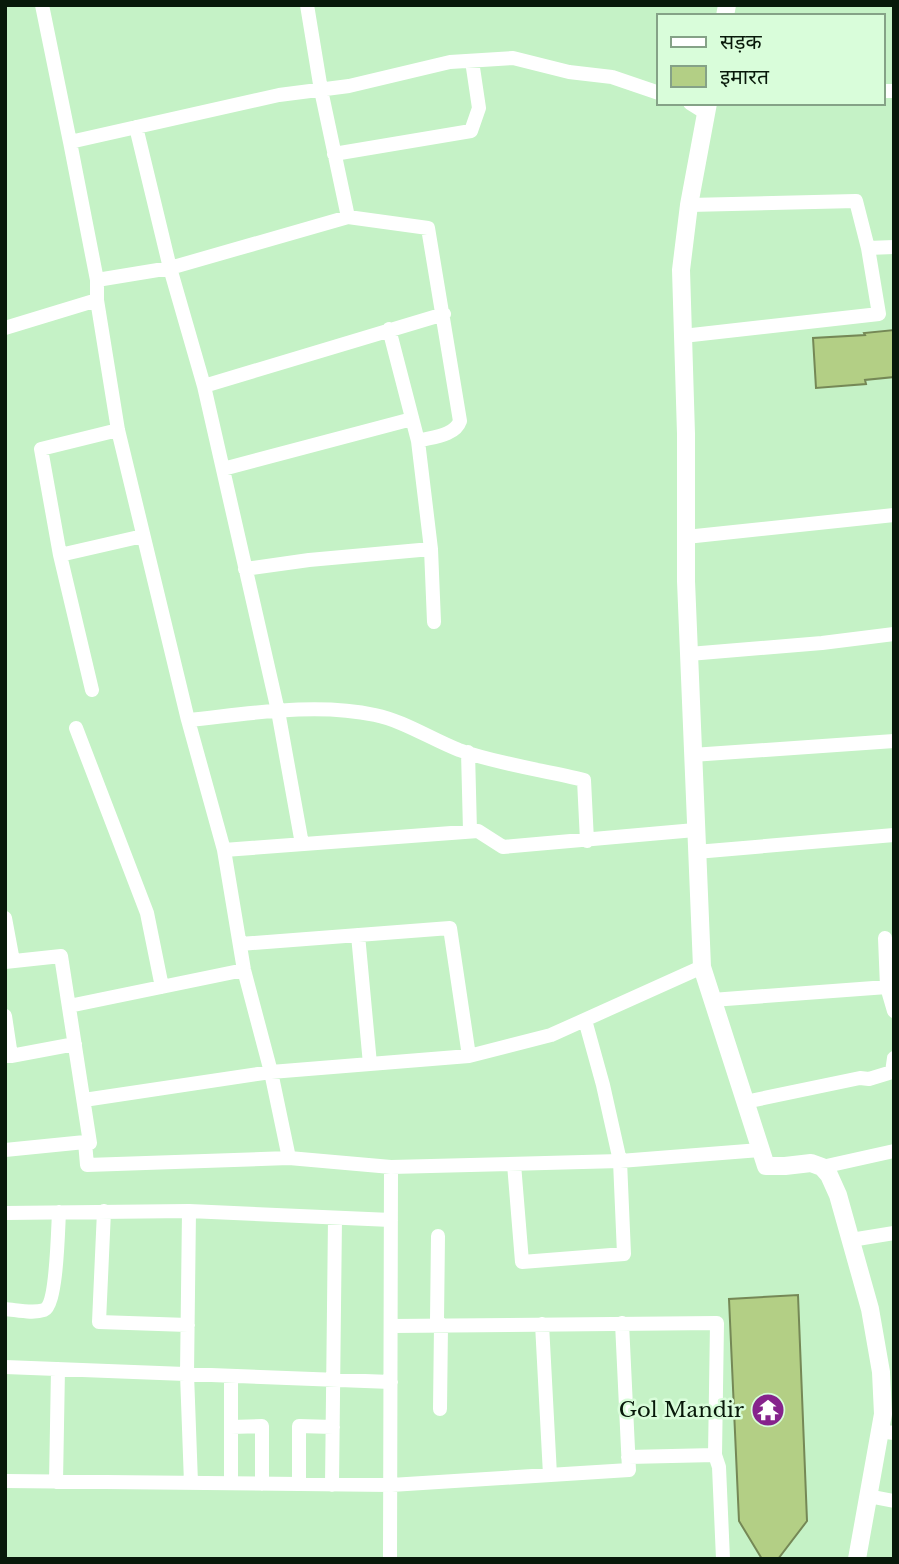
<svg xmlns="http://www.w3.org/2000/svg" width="899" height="1564" font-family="'Libre Baskerville','Noto Sans Devanagari',serif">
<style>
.building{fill:#b3cf85;stroke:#758856;stroke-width:2}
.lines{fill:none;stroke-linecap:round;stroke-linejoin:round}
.minor{stroke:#fff;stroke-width:14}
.tertiary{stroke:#fff;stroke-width:18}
.labels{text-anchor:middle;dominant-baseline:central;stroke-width:5;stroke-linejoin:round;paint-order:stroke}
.poi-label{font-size:21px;fill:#08190a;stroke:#d9fdda;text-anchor:end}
</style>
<rect width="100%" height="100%" fill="#c5f2c6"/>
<!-- building -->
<path class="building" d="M894,330V377L865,380L866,384L816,388L813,338L865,335L864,333Z
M798,1295L807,1521L778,1559H762L739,1521L729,1299Z"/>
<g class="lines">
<!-- minor -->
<path class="minor" d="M42,5L70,142
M883,91H894
M690,103L706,113
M136,127L170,268L204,386L278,711L302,844
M334,154L471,131L479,108L472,61
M348,217L428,228L460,421C455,436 431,437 418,441
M868,248L894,247
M97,280L170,268L348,217L321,90L307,5
M97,300L118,430L188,720L224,850L244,970L271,1072L289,1158
M5,328L97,300V280L70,142L279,95L349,86L450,62L513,58L569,72L612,77L659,93
M389,329L418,441L431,549L434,622
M683,336L879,314L868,248L856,201L689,205
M204,386L444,314
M118,430L41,449L60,555L143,536
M223,469L412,419
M686,537L894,515
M60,555L92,690
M245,569L309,560L431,549
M689,654L822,643L894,634
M188,720C248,714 315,702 375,715C404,721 431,739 459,750C498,764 543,770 584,780L587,841
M76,728L147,913L162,987
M468,752L470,831
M692,755L894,741
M224,850L478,831L503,847L695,830
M696,852L894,835
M5,918L13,961
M358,935L370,1064
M885,938L887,987L894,1011
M5,962L61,956L90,1143L85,1142
M712,1000L887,987
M69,1006L244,970
M5,1016L11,1056H5
M11,1056L75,1044
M469,1056L551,1035L702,967
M84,1100L271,1072L469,1056L450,928L240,944
M745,1102L860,1078L869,1079L892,1072L894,1058
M5,1150L85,1142L87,1165L289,1158L391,1167L620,1161L760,1150
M514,1164L522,1262L624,1254L620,1161L603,1085L585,1020
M822,1167L894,1151
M104,1211L99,1322L188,1325
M189,1211L187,1374L191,1483
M5,1213L189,1211L391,1220
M438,1236L437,1321L441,1325L440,1409
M851,1240L894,1233
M5,1309C17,1310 33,1314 44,1310C57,1304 58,1228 59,1212
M542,1324L550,1475
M392,1326L717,1323L715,1455L719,1467L723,1559
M5,1367L391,1382
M231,1376V1483
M231,1427L262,1426V1484
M879,1431L894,1433
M628,1457L715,1455
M5,1481L391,1485L629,1470L622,1323
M56,1482L58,1369
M299,1484V1426L333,1427
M332,1485L335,1218
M868,1496L894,1501
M390,1559L391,1167"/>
<!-- tertiary -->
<path class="tertiary" d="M725,16L727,5
M708,103L689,205L681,270L686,434V581L702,967L766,1166H785L811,1163L822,1167L829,1175L838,1195L870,1309L881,1372L883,1414L857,1559"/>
</g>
<!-- icons -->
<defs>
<symbol id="temple-disc" viewBox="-11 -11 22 22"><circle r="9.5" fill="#86238c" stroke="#d9fdda"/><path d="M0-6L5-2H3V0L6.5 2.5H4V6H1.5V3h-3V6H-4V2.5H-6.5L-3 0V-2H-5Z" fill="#fff"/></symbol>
</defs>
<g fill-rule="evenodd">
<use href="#temple-disc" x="749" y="1391" width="38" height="38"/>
</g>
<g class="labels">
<!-- poi labels -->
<g class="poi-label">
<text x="744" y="1410">Gol Mandir</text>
</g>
</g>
<!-- border -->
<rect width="899" height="1564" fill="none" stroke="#08190a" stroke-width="14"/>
<!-- legend -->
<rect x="657" y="14" width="228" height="91" fill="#d9fdda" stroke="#85a287" stroke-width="2"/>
<rect x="671" y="37" width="35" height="10" fill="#ffffff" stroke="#85a287" stroke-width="2"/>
<text x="720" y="49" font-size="21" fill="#08190a">सड़क</text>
<rect x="671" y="66" width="35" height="21" fill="#b3cf85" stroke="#85a287" stroke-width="2"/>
<text x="720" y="84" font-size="21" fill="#08190a">इमारत</text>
</svg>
